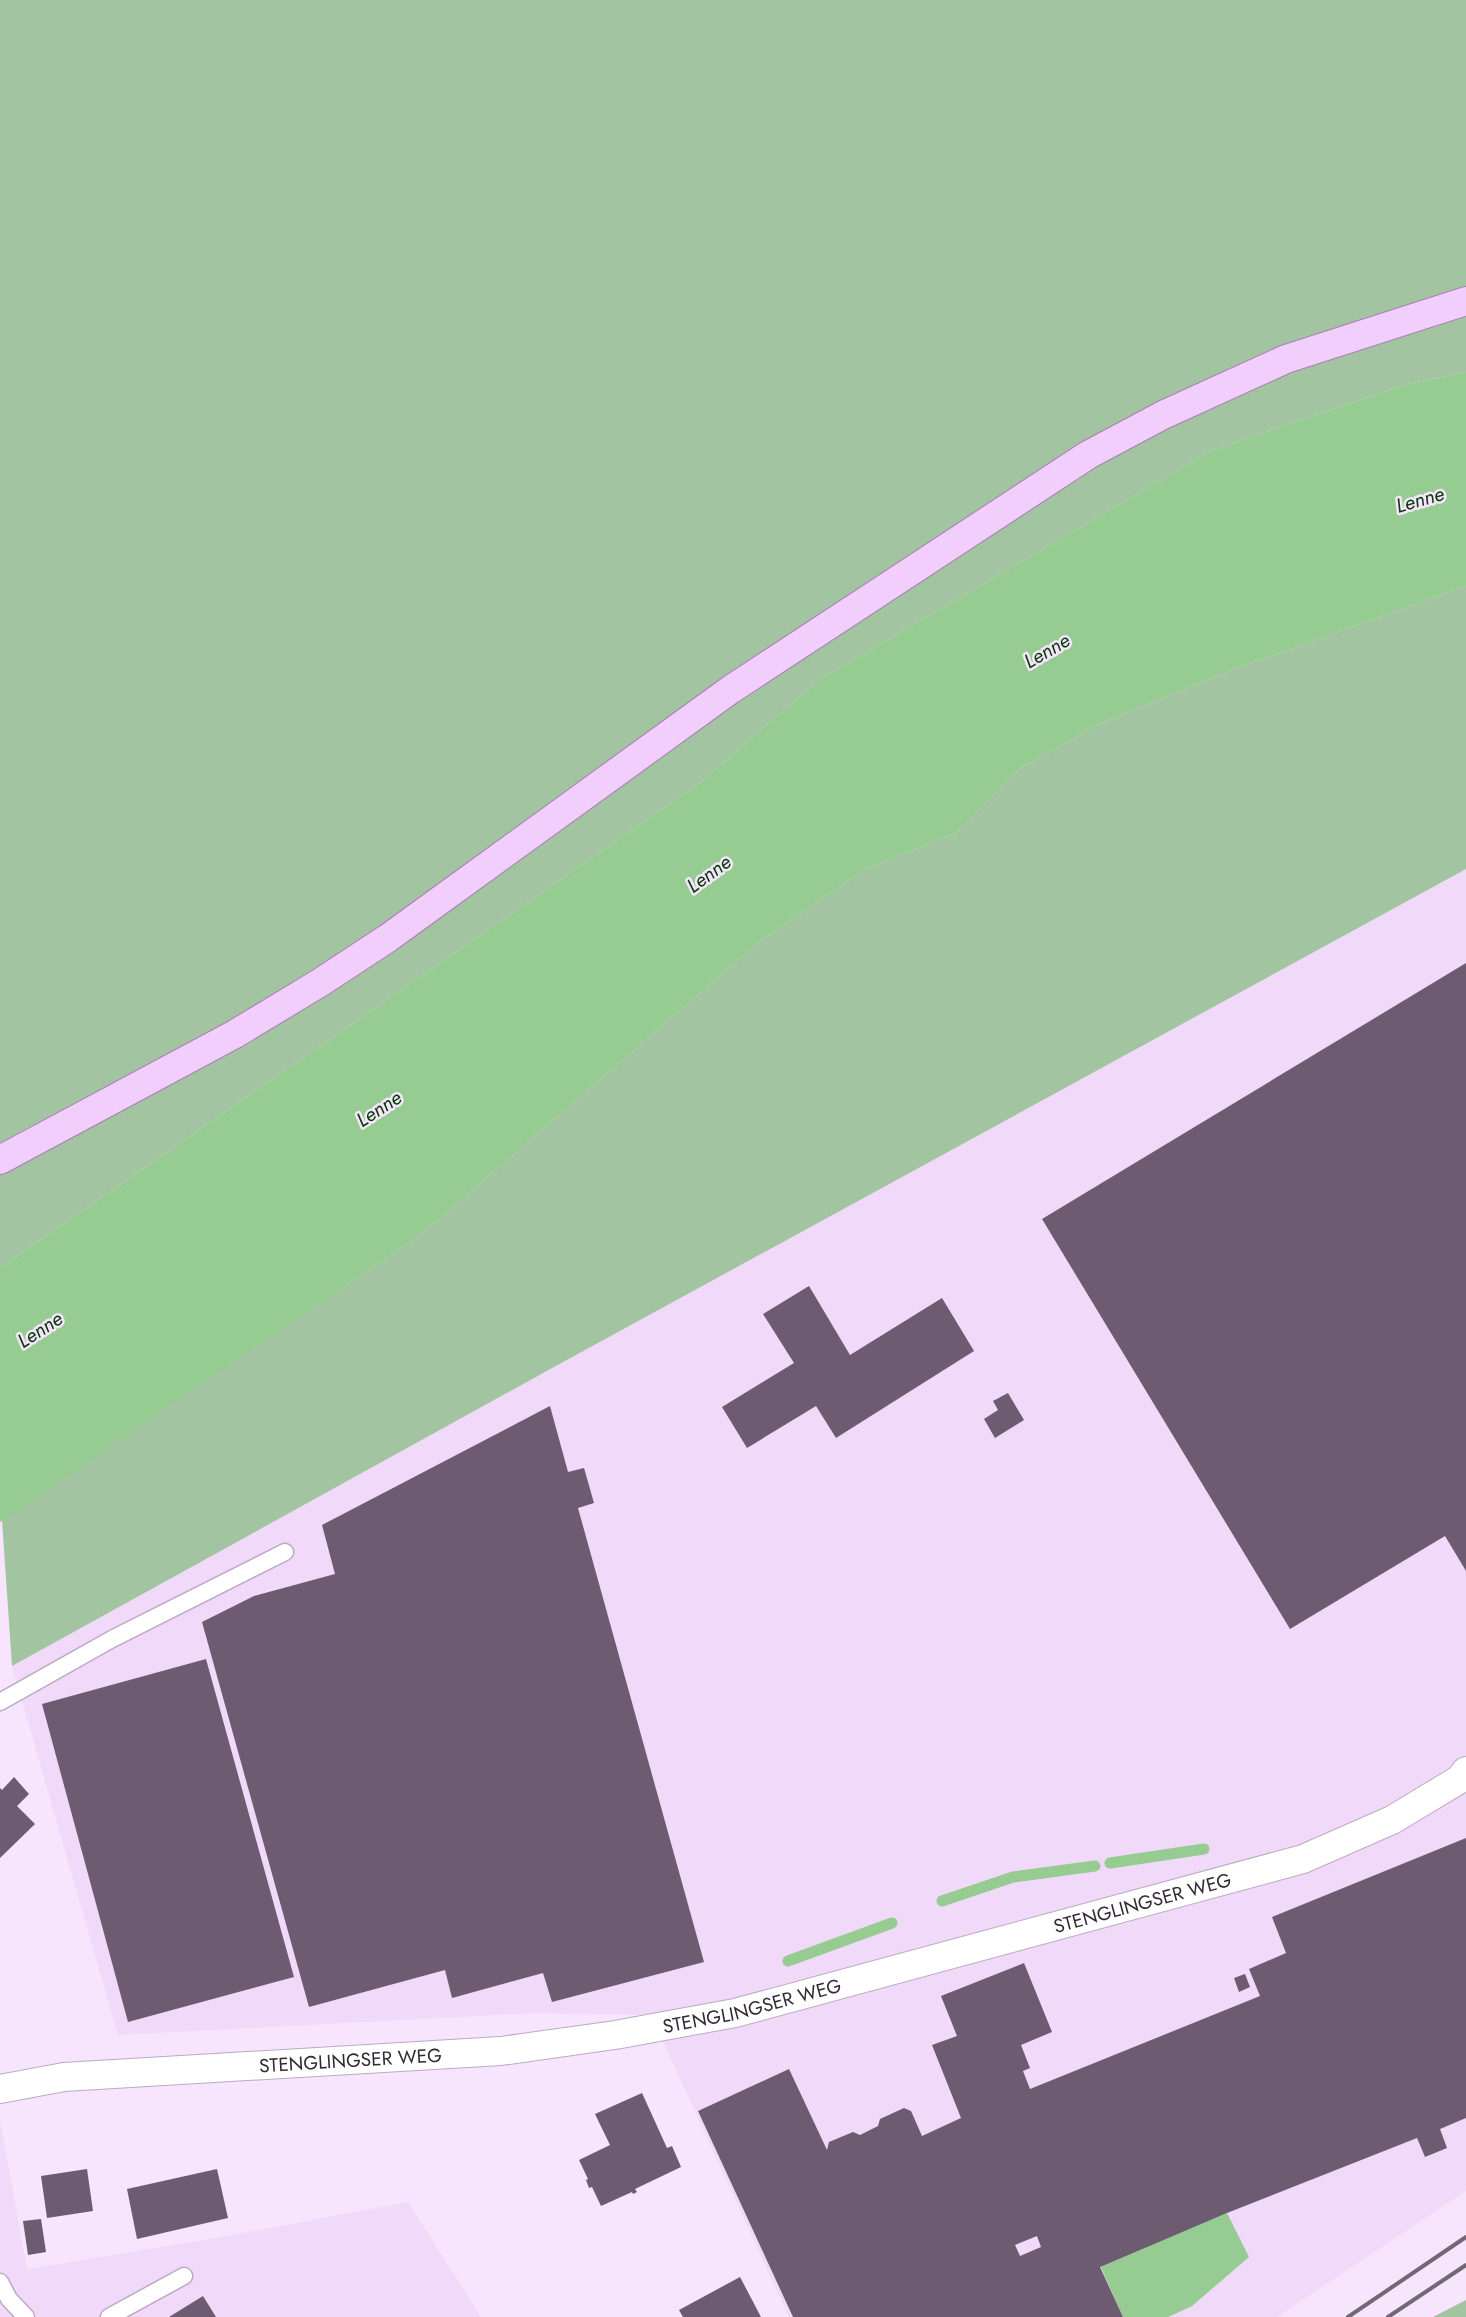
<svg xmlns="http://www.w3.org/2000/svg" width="1466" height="2317" font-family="Jost,sans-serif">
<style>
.built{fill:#f1d9f9}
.green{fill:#a2c4a0}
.water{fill:#96cb92}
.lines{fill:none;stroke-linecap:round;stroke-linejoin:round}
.stream{stroke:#96cb92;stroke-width:11}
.building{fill:#6c5b71;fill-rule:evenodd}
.lane-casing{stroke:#bcaac2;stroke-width:19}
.street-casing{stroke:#bcaac2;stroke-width:30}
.primary-casing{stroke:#a97fb6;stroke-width:30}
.lane{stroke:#fff;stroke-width:16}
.street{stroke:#fff;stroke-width:28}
.primary{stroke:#f2cefd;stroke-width:28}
.rail{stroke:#726775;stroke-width:4}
.labels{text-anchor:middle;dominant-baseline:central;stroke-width:5;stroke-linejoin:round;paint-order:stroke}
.street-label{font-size:19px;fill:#312a33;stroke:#f7e4fd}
.water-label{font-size:20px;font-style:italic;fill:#003b03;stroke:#f7e4fd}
</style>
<rect width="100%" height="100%" fill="#f7e4fd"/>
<!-- built -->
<path class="built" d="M1466,869V2191L1277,2317H789L651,2015L536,2013L118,2035L12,1666L554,1367Z
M0,2121L27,2269L216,2238L408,2202L481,2317H0Z"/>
<!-- green -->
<path class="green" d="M0,0H1466V372L1407,384L1211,451L819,680L700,783L0,1268Z
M1466,586V869L554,1367L12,1666L2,1520L423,1233L760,941L864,870L956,833L1019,769L1101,723L1235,669Z
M1466,2300V2317H1433Z"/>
<!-- water -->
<path class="water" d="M1466,372V586L1235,669L1101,723L1019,769L956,833L864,870L760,941L423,1233L0,1522V1268L700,783L819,680L1211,451L1407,384Z
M1227,2213L1249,2257L1192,2306L1168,2317H1123L1100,2265Z"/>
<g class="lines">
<!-- stream -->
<path class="stream" d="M1110,1863L1204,1849
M942,1901L1013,1877L1095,1866
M788,1961L892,1923"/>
</g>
<!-- building -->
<path class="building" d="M1466,963V1571L1445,1536L1290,1629L1042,1219Z
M809,1286L850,1355L942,1298L974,1351L836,1438L816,1406L747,1448L722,1407L794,1363L763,1314Z
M1008,1393L1024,1420L995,1438L984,1419L998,1410L993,1401Z
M550,1406L568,1472L584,1468L594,1503L578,1508L704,1962L552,2002L543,1973L452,1998L445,1970L309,2007L202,1622L254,1596L335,1574L322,1525Z
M206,1659L294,1977L128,2022L42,1704Z
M14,1777L29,1794L17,1806L35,1824L0,1858V1788L2,1790Z
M1466,1838V2118L1440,2129L1447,2148L1425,2157L1417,2138L1227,2213L1100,2267L1123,2317H793L698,2111L789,2069L827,2150L829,2142L853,2132L860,2135L878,2126L880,2119L904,2108L911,2111L922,2136L961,2118L932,2045L957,2036L941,1996L1024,1963L1052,2032L1021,2045L1030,2068L1023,2071L1030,2089L1260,1996L1249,1969L1286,1953L1272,1917ZM1037,2236L1041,2247L1020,2256L1015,2245Z
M1245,1974L1250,1987L1239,1992L1234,1978Z
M642,2093L667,2148L672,2146L681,2167L635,2189L637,2192L633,2194L632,2192L601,2206L592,2187L589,2188L586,2180L588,2179L579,2160L610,2145L595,2114Z
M87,2169L93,2211L47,2218L41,2176Z
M217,2169L228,2218L137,2239L127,2189Z
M41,2219L46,2252L28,2255L23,2221Z
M740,2277L761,2317H683L679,2310Z
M203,2296L216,2317H169Z"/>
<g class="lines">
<defs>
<path id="lane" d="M0,1702L112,1639L285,1552
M0,2282L9,2299L26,2317
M109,2317L184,2276"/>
<g id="street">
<path id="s1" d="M0,2089L64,2077L501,2051L615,2035L735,2013L1303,1859L1392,1820L1460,1779L1466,1771"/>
</g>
<path id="primary" d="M0,1160L235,1034L321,982L388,938L730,690L1088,455L1163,415L1286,359L1466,301"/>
</defs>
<!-- lane casing -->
<use href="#lane" class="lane-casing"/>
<!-- street casing -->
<use href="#street" class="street-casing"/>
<!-- primary casing -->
<use href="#primary" class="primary-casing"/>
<!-- lane -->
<use href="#lane" class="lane"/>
<!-- street -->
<use href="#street" class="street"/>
<!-- primary -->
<use href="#primary" class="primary"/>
<!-- rail -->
<path class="rail" d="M1348,2317L1466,2237
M1388,2317L1466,2265"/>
</g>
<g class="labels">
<!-- street labels -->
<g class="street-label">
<text stroke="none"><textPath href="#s1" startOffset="1162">STENGLINGSER WEG</textPath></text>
<text stroke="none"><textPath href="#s1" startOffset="758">STENGLINGSER WEG</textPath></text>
<text stroke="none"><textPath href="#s1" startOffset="352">STENGLINGSER WEG</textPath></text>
</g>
<!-- water labels -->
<g class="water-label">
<text transform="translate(1420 500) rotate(-16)">Lenne</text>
<text transform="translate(1047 651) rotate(-30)">Lenne</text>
<text transform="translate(709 874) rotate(-36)">Lenne</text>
<text transform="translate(379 1109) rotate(-33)">Lenne</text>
<text transform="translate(40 1330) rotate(-33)">Lenne</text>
</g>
</g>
</svg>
